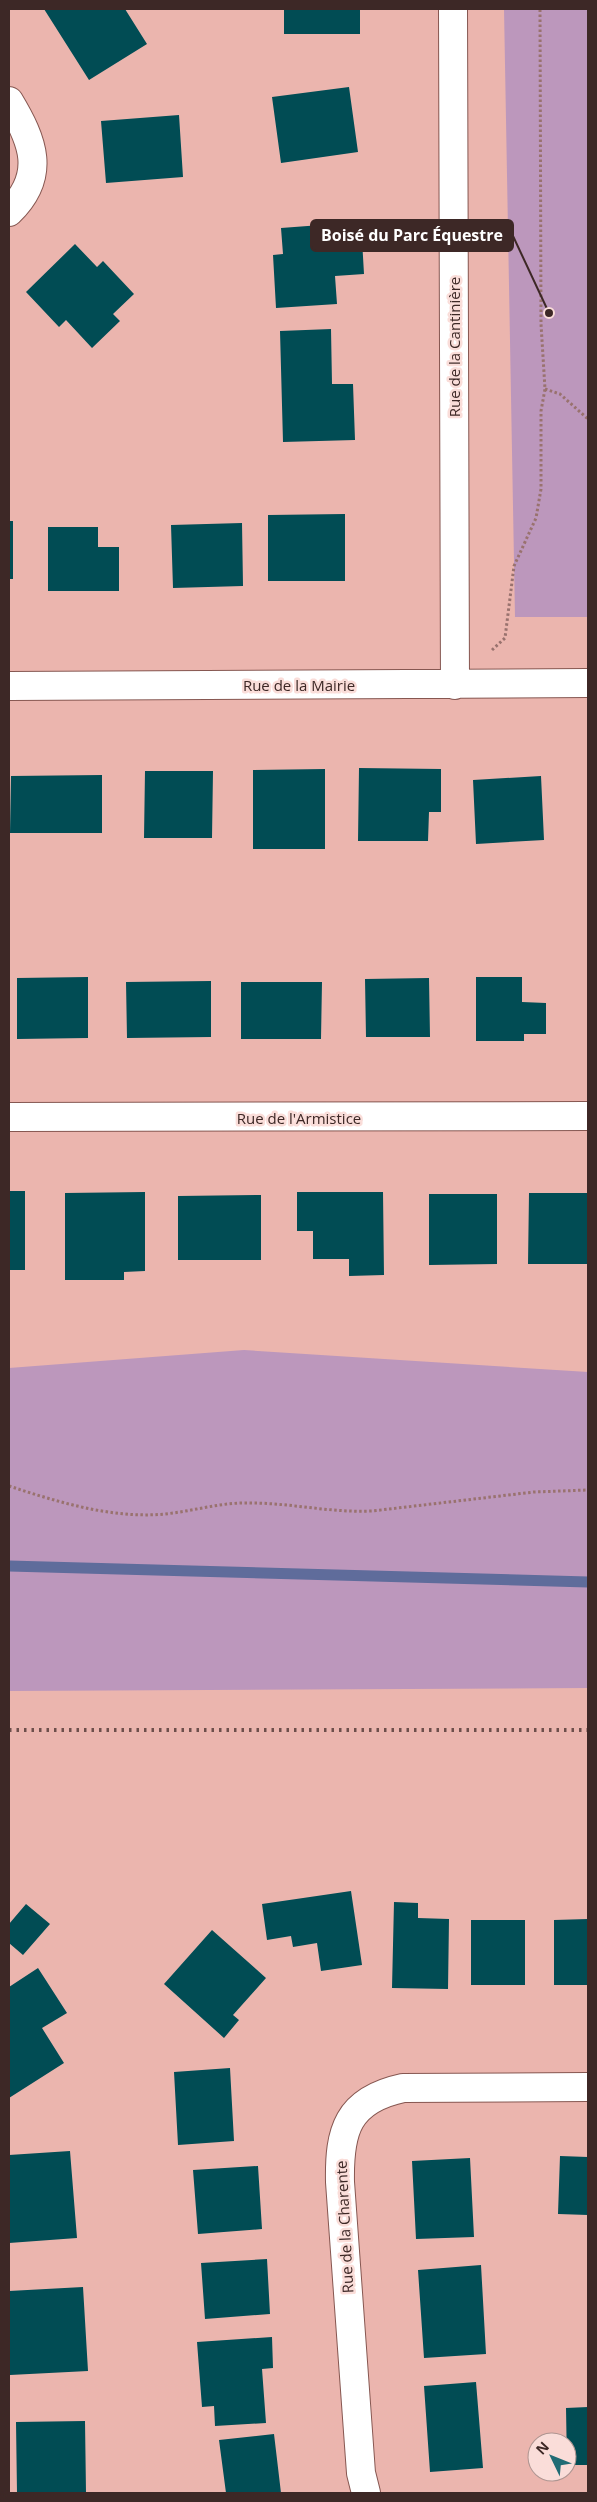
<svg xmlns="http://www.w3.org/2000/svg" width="597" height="2502" font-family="'Open Sans',sans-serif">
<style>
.green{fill:#bc97bc}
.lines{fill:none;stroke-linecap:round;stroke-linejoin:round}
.stream{stroke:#5f6c9b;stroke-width:11}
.building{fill:#014c54}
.minor-casing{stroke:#865751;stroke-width:30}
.path{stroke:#99726e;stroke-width:3;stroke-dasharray:2.5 2.5;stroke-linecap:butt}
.minor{stroke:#fff;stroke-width:28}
.rail{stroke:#6d4f4b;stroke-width:4;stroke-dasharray:2.5 5;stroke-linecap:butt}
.labels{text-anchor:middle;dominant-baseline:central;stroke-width:5;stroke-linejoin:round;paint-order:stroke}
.street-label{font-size:15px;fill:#3d2826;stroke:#faddd9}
.leader{fill:none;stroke:#3d2826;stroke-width:2}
.callout-dot{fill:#3d2826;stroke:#faddd9;stroke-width:2}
.callout{fill:#3d2826;stroke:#3d2826;stroke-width:2}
.callout-label{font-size:16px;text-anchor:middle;font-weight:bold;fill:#fff}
</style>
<rect width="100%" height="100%" fill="#ebb5ae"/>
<!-- green -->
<path class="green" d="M504,9H588V617H515Z
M244,1350L588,1372V1688L9,1691V1368Z"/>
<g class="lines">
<!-- stream -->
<path class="stream" d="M9,1566L588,1582"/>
</g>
<!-- building -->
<path class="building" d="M44,9H125L147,44L89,80Z
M284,9H360V34H284Z
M349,87L358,152L281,163L272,97Z
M179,115L183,177L106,183L101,121Z
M361,222L364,274L335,276L337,304L276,308L273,255L283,254L281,228Z
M75,244L97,267L103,261L134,294L113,314L120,321L92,348L66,320L59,327L26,292Z
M331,329L332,384H353L355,440L283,442L280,331Z
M345,514V581H268V515Z
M9,521H13V579H9Z
M242,523L243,586L173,588L171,525Z
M48,527H98V547H119V591H48Z
M359,768L441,769V812H429L428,841H358Z
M325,769V849H253V770Z
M145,771H213L212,838H144Z
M102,775V833H10L11,776Z
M541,776L544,840L476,844L473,780Z
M88,977V1038L17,1039V978Z
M476,977H522V1002L546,1003V1034H524V1041H476Z
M429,978L430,1037H366L365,979Z
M211,981V1037L127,1038L126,982Z
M241,982H322L321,1039H241Z
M9,1191H25V1270H9Z
M145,1192V1271L124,1272V1280H65V1193Z
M297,1192H383L384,1275L349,1276V1259H313V1231H297Z
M529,1193H588V1264H528Z
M429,1194H497V1264L429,1265Z
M261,1195V1260H178V1196Z
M351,1891L362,1965L321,1971L317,1943L293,1947L291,1936L267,1940L262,1904Z
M394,1902L418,1903V1918L449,1919L448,1989L392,1988Z
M26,1904L50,1924L23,1955L9,1943V1924Z
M588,1919V1985H554V1920Z
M471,1920H525V1985H471Z
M212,1930L266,1978L233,2015L239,2020L224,2038L164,1984Z
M38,1968L67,2013L42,2028L64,2063L9,2098V1987Z
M230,2068L234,2141L178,2145L174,2072Z
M70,2151L77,2238L9,2243V2155Z
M560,2156L588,2157V2215L558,2214Z
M470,2158L474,2237L416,2239L412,2161Z
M258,2166L262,2229L198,2234L193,2170Z
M267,2259L270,2314L205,2319L201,2263Z
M481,2265L486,2354L424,2358L418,2270Z
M83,2287L88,2371L10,2375L9,2291Z
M272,2337L273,2368L262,2369L266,2423L215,2426L214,2406L202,2407L197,2342Z
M476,2382L483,2468L430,2472L424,2386Z
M588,2407V2465H567L566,2408Z
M85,2421L86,2493H17L16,2422Z
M274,2434L281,2493H226L219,2440Z"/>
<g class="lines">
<defs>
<path id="minor" d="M453,9L455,685
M9,101C33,141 47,175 9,212
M9,686L588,683
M9,1117L588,1116
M366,2493L361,2473L340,2182C339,2131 347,2100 403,2088L588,2087"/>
</defs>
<!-- minor casing -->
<use href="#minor" class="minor-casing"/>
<!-- path -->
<path class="path" d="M545,389L560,394L588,419
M492,650L505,638L514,566L536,518L541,489V411L545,389L541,324L540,9
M9,1486C58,1502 112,1519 165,1514C194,1511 221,1502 251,1503C291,1503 331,1513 372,1511L534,1492L588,1490"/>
<!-- minor -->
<use href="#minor" class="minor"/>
<!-- rail -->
<path class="rail" d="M9,1730H588"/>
</g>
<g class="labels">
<!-- street labels -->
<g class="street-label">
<text transform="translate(454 347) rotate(-90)">Rue de la Cantinière</text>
<text x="299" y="685">Rue de la Mairie</text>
<text x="299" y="1118">Rue de l'Armistice</text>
<text transform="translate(344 2227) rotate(-93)">Rue de la Charente</text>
</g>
</g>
<!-- callouts -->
<path class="leader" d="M549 313L513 236"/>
<circle class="callout-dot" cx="549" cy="313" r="5"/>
<rect class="callout" x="311" y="220" width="202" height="31" rx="5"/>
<g class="callout-label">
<text x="412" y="241">Boisé du Parc Équestre</text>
</g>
<!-- border -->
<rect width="597" height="2502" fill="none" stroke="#3d2826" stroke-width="20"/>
<!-- north arrow -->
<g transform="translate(552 2457) rotate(313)"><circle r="24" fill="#faddd9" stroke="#ae9591"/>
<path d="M0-4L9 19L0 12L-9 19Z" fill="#216c75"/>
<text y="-8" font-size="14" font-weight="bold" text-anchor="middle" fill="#3d2826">N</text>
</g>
</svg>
